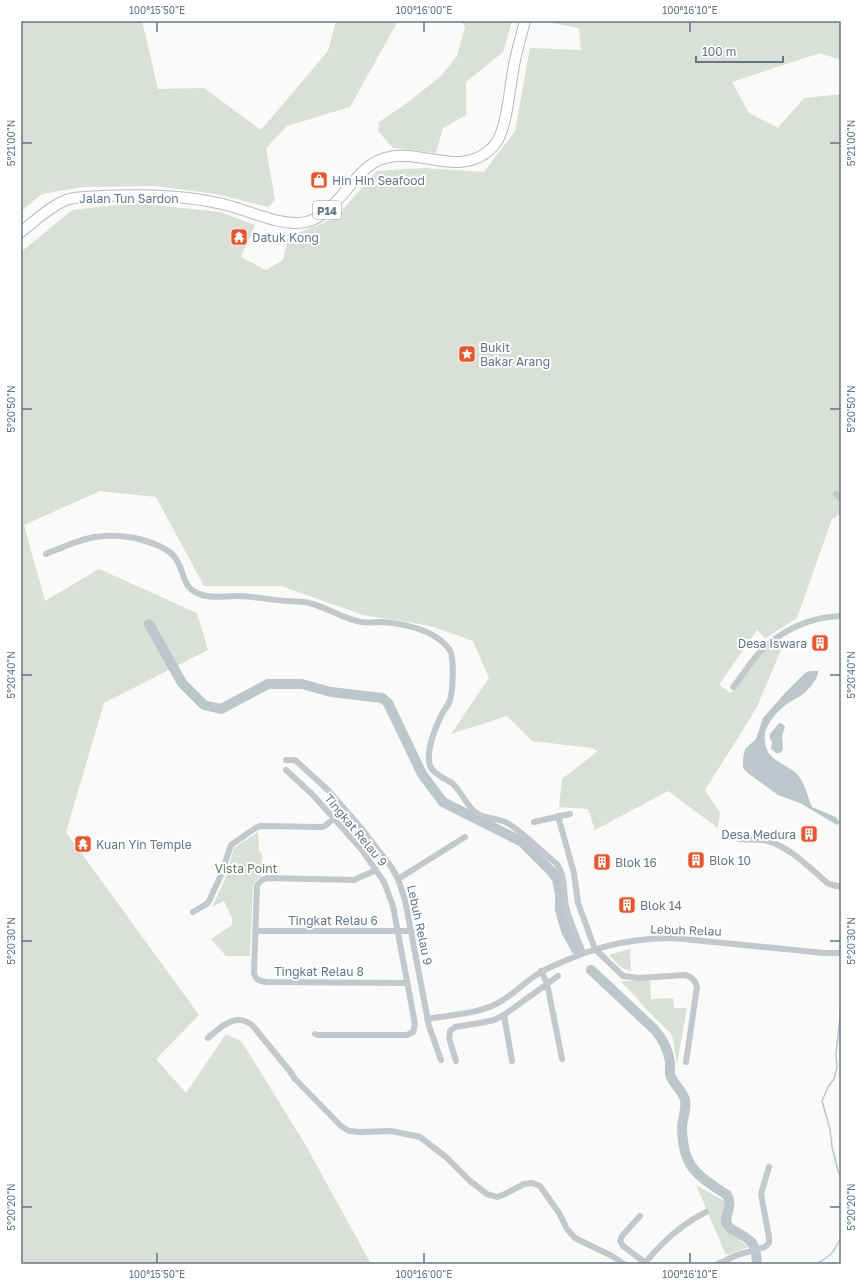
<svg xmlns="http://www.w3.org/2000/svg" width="862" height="1285" font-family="'Golos Text',sans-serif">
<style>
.green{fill:#dadfd7}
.water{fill:#bbc7cb}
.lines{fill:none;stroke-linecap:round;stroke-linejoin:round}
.stream{stroke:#bbc7cb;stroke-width:1.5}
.river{stroke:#bbc7cb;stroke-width:10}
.primary-casing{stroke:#b5babe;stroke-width:12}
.minor{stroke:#c3c8cc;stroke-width:6}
.primary{stroke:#fff;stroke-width:10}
.ticks{fill:none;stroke:#657683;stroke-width:1.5}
.labels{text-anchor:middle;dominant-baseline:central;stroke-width:4;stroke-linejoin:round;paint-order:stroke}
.shield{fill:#fff;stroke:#939fa8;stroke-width:1}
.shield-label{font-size:11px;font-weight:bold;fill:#657683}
.poi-label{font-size:12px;fill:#657683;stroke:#fff;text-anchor:start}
.street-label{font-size:12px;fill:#657683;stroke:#fff}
.park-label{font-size:12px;fill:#687a64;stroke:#fff}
.neatline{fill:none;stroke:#657683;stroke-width:1.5}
.ticks-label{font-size:10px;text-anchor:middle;fill:#657683}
</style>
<rect width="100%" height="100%" fill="#fafaf8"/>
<!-- green -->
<path class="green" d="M21,21H142L158,89L204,88L261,130L328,51L336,21H398L350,107L287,126L266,148L275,200L268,207L216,194L155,186L83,187L42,194L21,211Z
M461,21H512L503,52L466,82V115L443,128L436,153L393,148L378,131L379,122L407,103L441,76L457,56L465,27Z
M541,21H841V60L820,53L732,82L749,113L778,128L804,98L841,94V517L839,515L832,519L797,618L765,638L757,630L719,685L731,693L764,650L786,638L756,709L705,790L720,813L718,828L668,791L595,830L588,809L559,807L562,779L598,751L592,748L532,741L507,716L451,734L489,678L473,641L431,626L363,615L281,586H204L156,497L100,491L24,525L45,601L99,569L197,613L208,650L104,703L66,832L199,1015L156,1059L186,1093L226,1034L242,1042L305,1144L371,1264H21V252L72,210L134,203L220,212L255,225L241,257L266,270L283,260L288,237L335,218L377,171L424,168L484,172L515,131L530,48L581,50L579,28Z
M258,832L259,850L260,853L262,854L261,876L255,881L253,885L250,956H226L211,939L232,925V918L224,901L212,907L225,879L234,848Z
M630,949L631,971C621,970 616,962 609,955Z
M650,980L651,999L673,998L674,1008H687L677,1064L672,1035L646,1009L635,996L620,981Z
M696,1185L726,1202C724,1211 719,1221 724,1229L749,1247L726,1255Z"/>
<!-- water -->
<path class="water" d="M810,671H818C819,678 809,689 803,694C800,697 794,699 790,702C780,708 769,720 765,732C764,736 765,743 766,747C769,760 787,765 796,773C805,782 807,796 812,807L836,817L840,823L837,825L800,803L778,795L749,774L743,768V759L745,749L756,739L763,718L785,693L805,673Z
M779,723L783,724L785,727L782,736L783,749L780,753H776L771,749L772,742L770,739V734Z"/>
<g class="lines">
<!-- stream -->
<path class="stream" d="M841,1007L836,1055L837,1067L834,1079L828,1087L822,1101L830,1129L832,1147L838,1171L841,1176
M816,1264C822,1260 830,1257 834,1250C837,1246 837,1242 841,1239"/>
<!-- river -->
<path class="river" d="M149,624L182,683L204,705L221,709L268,684H302L331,692L382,698L388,703L422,774L443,802L522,842L552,872L557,879L560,894V910L566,931L576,949
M591,970L654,1029C663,1039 668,1049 670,1062C670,1066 670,1070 670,1074C673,1085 683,1090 685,1100C687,1110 682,1118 682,1128C683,1168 697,1175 727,1195C733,1205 726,1212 726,1222C728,1227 731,1229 735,1231C753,1241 756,1243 757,1264"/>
<defs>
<path id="primary" d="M21,232C35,221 49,207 66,200C78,196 91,197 104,196C146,194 190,195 230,206C252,212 283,227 306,222C339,214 354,166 385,158C411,151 434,163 459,162C474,161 487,155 496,143C507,128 510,85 514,65C517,50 521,36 525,21"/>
</defs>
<!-- primary casing -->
<use href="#primary" class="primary-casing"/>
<!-- minor -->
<path class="minor" d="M836,494L841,499
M46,554C80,540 97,531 135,538C147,541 162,545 172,554C188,569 177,591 207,596C217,598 226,596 236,596C253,596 270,600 287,601C295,602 302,601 309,603C327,607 343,619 361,622C368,623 376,622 383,622C405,624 435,630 449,649C455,656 453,694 449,703C447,706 445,709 443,712C436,726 424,754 431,768C436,775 445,779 452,783C462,791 466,807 478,814C487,819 500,818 509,824C525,834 542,852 557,864C566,877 563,892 566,906C570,922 577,938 583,953
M733,687C742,676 750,663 759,653C781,630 810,617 841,616
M286,760H295L328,790L362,829L392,868L398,879L405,900L429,1026L441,1060
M286,770L313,795L362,850L384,882L393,906L415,1024L413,1032L407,1035H318L315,1034
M558,816L574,873L578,903L595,949L623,976L639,978L685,975C691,976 696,981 697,987L686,1062
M534,822L570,814
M739,839C749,840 759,839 768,841C789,847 809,867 825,881L829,884L841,887
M376,870L354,880L267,878L262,880L257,885L254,973C256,980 259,981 266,982L407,983
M398,879L465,837
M193,912L208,903L221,875L231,845L257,827L260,826L322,827L325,826L334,818
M255,931H412
M541,971L547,983L562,1059
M504,1015L512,1061
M427,1019C449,1015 477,1014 496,1004C513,996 525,981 541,972C551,966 563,962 574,957C606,944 638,938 673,938L824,953H841
M208,1038C221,1027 235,1012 252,1025L289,1070L295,1079L341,1126L349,1131L360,1132L391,1131L420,1137L446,1157L470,1181L487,1194L497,1197L505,1194L524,1184L532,1183L540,1186L559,1213L567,1229L575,1238L612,1256L624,1264
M456,1061L449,1038L450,1031L455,1027L480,1023L494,1020L504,1015L558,976
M640,1216L622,1236L620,1241L623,1246L647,1264
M645,1263C664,1240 681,1225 706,1212
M718,1264L737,1255L765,1247L769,1243V1237L761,1194L769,1167"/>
<!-- primary -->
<use href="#primary" class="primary"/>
</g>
<!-- ticks -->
<path class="ticks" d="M157,22V32M424,22V32M690,22V32M22,143H32M830,143H840M22,409H32M830,409H840M22,675H32M830,675H840M22,941H32M830,941H840M22,1207H32M830,1207H840M157,1253V1263M424,1253V1263M690,1253V1263"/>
<!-- icons -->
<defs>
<symbol id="shop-square" viewBox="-11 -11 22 22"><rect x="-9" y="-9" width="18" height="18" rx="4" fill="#e4572e" stroke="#fff"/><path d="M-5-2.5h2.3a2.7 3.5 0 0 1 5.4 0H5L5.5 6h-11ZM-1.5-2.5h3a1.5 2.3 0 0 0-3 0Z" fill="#fff"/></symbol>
<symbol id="temple-square" viewBox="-11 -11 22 22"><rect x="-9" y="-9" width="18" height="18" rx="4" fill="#e4572e" stroke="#fff"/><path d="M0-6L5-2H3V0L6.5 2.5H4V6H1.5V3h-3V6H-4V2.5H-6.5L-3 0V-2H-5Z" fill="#fff"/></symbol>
<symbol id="sight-square" viewBox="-11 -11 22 22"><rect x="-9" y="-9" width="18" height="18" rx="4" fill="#e4572e" stroke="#fff"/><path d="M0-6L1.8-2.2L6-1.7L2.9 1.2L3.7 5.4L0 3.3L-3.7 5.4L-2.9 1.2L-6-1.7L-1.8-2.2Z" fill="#fff"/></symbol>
<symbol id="building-square" viewBox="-11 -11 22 22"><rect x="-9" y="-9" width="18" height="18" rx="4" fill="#e4572e" stroke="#fff"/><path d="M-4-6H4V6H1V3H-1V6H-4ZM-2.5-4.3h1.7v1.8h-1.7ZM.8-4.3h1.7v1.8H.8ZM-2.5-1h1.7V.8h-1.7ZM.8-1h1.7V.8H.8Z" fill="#fff"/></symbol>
</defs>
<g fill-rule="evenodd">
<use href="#shop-square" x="309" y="170" width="20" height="20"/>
<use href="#temple-square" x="229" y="227" width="20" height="20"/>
<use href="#sight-square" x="457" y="344" width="20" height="20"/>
<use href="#building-square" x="810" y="633" width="20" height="20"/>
<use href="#building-square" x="799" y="824" width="20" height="20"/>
<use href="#temple-square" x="73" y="834" width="20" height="20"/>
<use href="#building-square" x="686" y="850" width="20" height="20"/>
<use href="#building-square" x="592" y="852" width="20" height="20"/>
<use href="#building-square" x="617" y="895" width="20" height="20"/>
</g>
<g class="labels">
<!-- shield labels -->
<rect class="shield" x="313" y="201" width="28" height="18" rx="3"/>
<g class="shield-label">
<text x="327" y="210">P14</text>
</g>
<!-- poi labels -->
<g class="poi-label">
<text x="332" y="180">Hin Hin Seafood</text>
<text x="252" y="237">Datuk Kong</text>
<text x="480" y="347">Bukit<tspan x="480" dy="14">Bakar Arang</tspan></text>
<text x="807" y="643" text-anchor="end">Desa Iswara</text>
<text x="796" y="834" text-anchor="end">Desa Medura</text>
<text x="96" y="844">Kuan Yin Temple</text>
<text x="709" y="860">Blok 10</text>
<text x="615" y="862">Blok 16</text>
<text x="640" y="905">Blok 14</text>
</g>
<!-- street labels -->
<g class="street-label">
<text x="129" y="198">Jalan Tun Sardon</text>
<text transform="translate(356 830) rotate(50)">Tingkat Relau 9</text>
<text x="333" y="920">Tingkat Relau 6</text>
<text transform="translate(420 925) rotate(78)">Lebuh Relau 9</text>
<text transform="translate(686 930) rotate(2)">Lebuh Relau</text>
<text x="319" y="971">Tingkat Relau 8</text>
</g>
<!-- park labels -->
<g class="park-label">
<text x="246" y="868">Vista Point</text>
</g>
</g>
<!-- border -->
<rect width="862" height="1285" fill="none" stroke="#ffffff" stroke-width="44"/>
<!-- scale -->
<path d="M696 56v6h87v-6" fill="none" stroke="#657683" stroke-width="2"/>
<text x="702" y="56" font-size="12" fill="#657683" stroke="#ffffff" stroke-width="3" paint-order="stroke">100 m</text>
<rect x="22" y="22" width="818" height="1241" class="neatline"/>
<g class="ticks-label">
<text x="157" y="14">100°15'50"E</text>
<text x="424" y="14">100°16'00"E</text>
<text x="690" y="14">100°16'10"E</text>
<text transform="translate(11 143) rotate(-90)" y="4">5°21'00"N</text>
<text transform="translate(851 143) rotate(-90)" y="4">5°21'00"N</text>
<text transform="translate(11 409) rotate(-90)" y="4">5°20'50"N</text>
<text transform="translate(851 409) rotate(-90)" y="4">5°20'50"N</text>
<text transform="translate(11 675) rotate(-90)" y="4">5°20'40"N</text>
<text transform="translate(851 675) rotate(-90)" y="4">5°20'40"N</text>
<text transform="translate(11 941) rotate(-90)" y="4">5°20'30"N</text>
<text transform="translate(851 941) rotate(-90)" y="4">5°20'30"N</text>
<text transform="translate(11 1207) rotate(-90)" y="4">5°20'20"N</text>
<text transform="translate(851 1207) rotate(-90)" y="4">5°20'20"N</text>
<text x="157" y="1278">100°15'50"E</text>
<text x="424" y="1278">100°16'00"E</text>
<text x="690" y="1278">100°16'10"E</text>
</g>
</svg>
